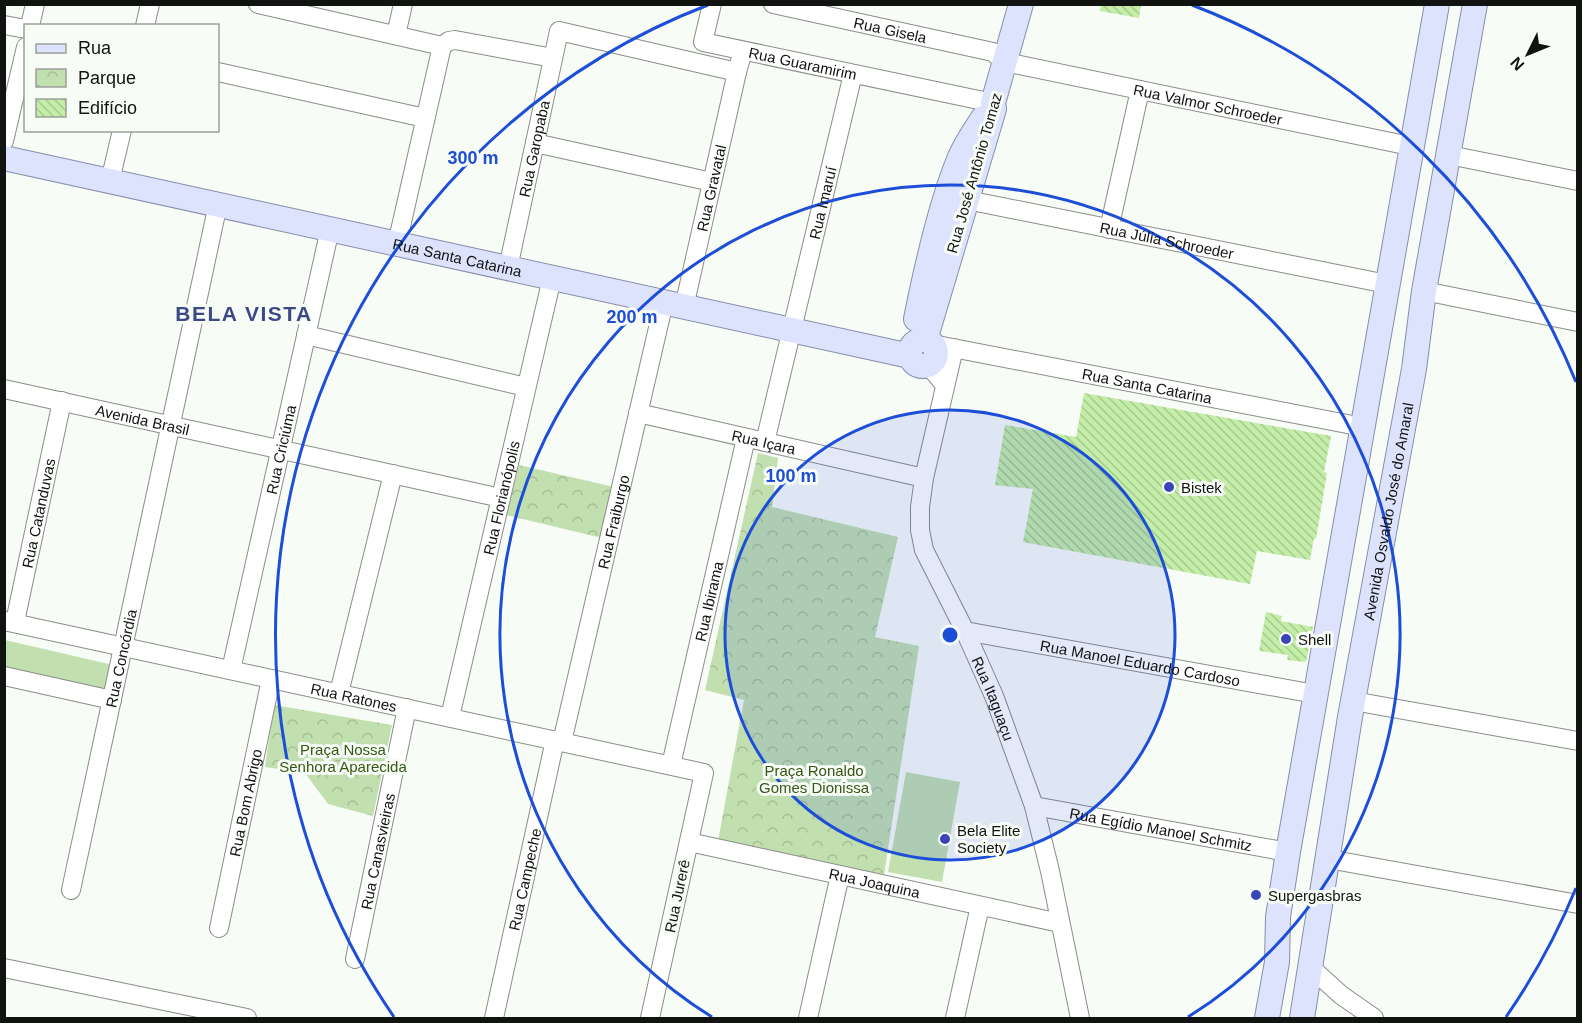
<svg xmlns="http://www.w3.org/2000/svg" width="1582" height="1023" font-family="Arial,sans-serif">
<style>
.green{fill:#c2dfb0}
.park{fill:url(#park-crowns)}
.building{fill:url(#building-back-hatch)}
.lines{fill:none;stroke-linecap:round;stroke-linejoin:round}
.minor-casing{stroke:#8a8d88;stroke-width:20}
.major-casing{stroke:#878eaa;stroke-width:26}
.minor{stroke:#fff;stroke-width:18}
.major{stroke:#dde3fd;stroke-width:24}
.ring{fill:none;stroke:#1d4ed8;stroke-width:3}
.poi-dot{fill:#3a44b7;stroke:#f8fcf6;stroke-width:2}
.labels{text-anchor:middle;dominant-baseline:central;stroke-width:6;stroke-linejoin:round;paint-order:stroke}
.street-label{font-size:15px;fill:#111311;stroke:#f8fcf6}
.poi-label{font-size:15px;fill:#111311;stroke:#f8fcf6;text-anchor:start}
.park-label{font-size:15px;fill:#345813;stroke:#f8fcf6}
.district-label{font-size:21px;font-weight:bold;letter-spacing:1.5px;fill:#3d4985;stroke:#f8fcf6}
.centre{fill:#1d4ed8;stroke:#f8fcf6;stroke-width:3}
.ring-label{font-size:18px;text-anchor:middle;font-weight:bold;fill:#1d4ed8;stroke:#f8fcf6;stroke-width:6;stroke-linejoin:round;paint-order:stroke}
</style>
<defs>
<pattern id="park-crowns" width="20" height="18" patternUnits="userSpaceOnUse" patternTransform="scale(1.5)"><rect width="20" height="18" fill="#c2dfb0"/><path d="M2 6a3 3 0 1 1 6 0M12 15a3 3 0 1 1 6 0" fill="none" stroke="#a6be96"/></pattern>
<pattern id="building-back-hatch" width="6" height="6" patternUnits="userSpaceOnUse" patternTransform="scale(1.5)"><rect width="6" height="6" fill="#c4eda8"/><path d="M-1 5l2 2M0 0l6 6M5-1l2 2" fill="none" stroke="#a7ca90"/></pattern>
</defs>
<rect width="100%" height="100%" fill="#f8fcf6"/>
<!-- green -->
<path class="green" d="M5,640L113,665L108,690L5,668Z
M906,772L960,782L942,882L888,872Z"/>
<!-- park -->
<path class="park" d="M758,453L778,458L772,507L898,537L875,637L919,646L883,882L718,841L744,700L705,690Z
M519,465L614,487L602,538L506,515Z
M274,705L392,725L373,816L328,804L305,773L265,767Z"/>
<!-- building -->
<path class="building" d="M1101,4H1141L1139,18L1100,11Z
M1084,393L1331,436L1324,472L1327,473L1316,539L1314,538L1310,560L1257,551L1250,584L1023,542L1033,489L995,485L1005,425L1076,437Z
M1266,612L1282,616L1281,621L1313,627L1306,662L1287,660L1288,655L1259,651Z"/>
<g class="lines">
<defs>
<g id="minor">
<path d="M258,4L442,46L449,41L455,40L553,58"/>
<path id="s1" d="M712,4L703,42L993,103"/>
<path id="s2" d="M773,4L993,52L1005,62L1410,146"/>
<path d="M4,25L26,29"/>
<path d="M30,26L35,4"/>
<path d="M145,26L150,4"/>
<path d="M396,35L403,4"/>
<path d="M218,72L425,118"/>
<path d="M4,141L26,47"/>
<path d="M535,143L712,182"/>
<path d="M1449,155L1578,181"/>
<path d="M110,181L122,130"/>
<path id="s3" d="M957,198L1387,284"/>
<path d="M1109,229L1140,90"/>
<path d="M397,244L442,46"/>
<path id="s4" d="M508,268L559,31L737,72L743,51"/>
<path d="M1424,291L1578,322"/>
<path id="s5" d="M684,307L737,72"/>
<path d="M306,335L526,387"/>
<path id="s6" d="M932,344L1363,427"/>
<path id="s7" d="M954,348L924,478L920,507V530L924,550L965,631L994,696L1034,806L1050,871L1080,1018"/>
<path d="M928,365L945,385"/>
<path id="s8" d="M4,389L501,498"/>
<path id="s9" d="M638,413L924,478"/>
<path id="s10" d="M765,442L853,74"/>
<path id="s11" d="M4,621L704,773L650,1018"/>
<path id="s12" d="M10,622L16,617L62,401"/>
<path id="s13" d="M965,631L1315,694"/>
<path id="s14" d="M231,670L330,229"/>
<path d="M4,676L112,700"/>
<path d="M339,693L393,474"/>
<path d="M1353,701L1578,741"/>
<path id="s15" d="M450,717L552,278"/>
<path id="s16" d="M562,742L664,302"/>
<path id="s17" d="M671,765L746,438"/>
<path id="s18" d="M1034,806L1288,852"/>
<path id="s19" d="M689,842L1060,923"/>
<path d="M1328,859L1578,904"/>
<path id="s20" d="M71,890L218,204"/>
<path id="s21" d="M219,928L271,679"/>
<path id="s22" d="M355,959L407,708"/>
<path d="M1309,966L1341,995L1374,1018"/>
<path d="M4,968L247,1018"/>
<path id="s23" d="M494,1018L555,740"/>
<path d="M808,1018L840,875"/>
<path d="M955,1018L980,906"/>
</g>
<g id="major">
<path id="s24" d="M4,158L910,356"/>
<path d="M916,319C926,269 939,209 958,162C964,146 974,132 983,118"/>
<path d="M925,340L994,109L993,103L1021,4"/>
<circle cx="923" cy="353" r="13"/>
<path d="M1267,1018L1277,962L1278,917L1288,852L1437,4"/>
<path id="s25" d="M1302,1018L1350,717L1414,369L1424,291L1475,4"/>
</g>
</defs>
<!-- minor casing -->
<use href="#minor" class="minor-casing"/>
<!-- major casing -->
<use href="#major" class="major-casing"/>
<!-- minor -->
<use href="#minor" class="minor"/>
<!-- major -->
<use href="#major" class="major"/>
</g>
<!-- distance rings -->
<circle cx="950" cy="635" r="225" fill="#1d4ed8" fill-opacity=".12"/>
<g class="ring">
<circle cx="950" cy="635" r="225"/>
<path d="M712 1017A450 450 0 1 1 1188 1017"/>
<path d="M1576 888A675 675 0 0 1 1506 1017M394 1017A675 675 0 0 1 708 5M1192 5A675 675 0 0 1 1576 382"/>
</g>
<!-- markers -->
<g class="poi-dot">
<circle cx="1169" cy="487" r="6"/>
<circle cx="1286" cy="639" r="6"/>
<circle cx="945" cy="839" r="6"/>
<circle cx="1256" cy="895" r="6"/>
</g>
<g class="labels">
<!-- street labels -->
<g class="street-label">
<text stroke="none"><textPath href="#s2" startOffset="120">Rua Gisela</textPath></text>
<text stroke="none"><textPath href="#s1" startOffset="141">Rua Guaramirim</textPath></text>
<text stroke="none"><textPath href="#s2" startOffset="448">Rua Valmor Schroeder</textPath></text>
<text stroke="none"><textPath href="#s4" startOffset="122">Rua Garopaba</textPath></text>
<text transform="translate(974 173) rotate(-74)">Rua José Antônio Tomaz</text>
<text stroke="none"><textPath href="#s5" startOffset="122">Rua Gravatal</textPath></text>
<text stroke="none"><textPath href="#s10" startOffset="246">Rua Imaruí</textPath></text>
<text stroke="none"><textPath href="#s3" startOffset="214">Rua Júlia Schroeder</textPath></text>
<text stroke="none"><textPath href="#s24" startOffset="464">Rua Santa Catarina</textPath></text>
<text stroke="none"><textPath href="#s6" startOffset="219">Rua Santa Catarina</textPath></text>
<text stroke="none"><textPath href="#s8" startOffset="142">Avenida Brasil</textPath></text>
<text stroke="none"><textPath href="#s9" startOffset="129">Rua Içara</textPath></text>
<text stroke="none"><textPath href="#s14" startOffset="226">Rua Criciúma</textPath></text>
<text stroke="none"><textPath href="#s15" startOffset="225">Rua Florianópolis</textPath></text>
<text stroke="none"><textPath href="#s25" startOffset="514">Avenida Osvaldo José do Amaral</textPath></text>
<text stroke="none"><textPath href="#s12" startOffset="114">Rua Catanduvas</textPath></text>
<text stroke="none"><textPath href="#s16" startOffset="226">Rua Fraiburgo</textPath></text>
<text stroke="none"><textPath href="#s17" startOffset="168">Rua Ibirama</textPath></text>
<text stroke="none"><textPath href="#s20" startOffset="237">Rua Concórdia</textPath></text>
<text stroke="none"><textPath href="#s13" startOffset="178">Rua Manoel Eduardo Cardoso</textPath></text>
<text stroke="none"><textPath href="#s11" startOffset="358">Rua Ratones</textPath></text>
<text stroke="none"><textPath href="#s7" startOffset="370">Rua Itaguaçu</textPath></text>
<text stroke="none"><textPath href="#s21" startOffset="128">Rua Bom Abrigo</textPath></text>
<text stroke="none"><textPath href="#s18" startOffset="129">Rua Egídio Manoel Schmitz</textPath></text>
<text stroke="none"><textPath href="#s22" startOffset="110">Rua Canasvieiras</textPath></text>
<text stroke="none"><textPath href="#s23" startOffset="142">Rua Campeche</textPath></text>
<text stroke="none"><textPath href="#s19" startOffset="190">Rua Joaquina</textPath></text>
<text transform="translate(677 896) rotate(-78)">Rua Jurerê</text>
</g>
<!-- poi labels -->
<g class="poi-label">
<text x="1181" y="487">Bistek</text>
<text x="1298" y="639">Shell</text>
<text x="957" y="830">Bela Elite<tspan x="957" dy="17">Society</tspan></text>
<text x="1268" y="895">Supergasbras</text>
</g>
<!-- park labels -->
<g class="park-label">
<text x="343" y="749">Praça Nossa<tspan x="343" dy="17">Senhora Aparecida</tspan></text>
<text x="814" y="770">Praça Ronaldo<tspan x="814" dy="17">Gomes Dionissa</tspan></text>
</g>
<!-- district labels -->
<g class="district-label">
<text x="244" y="313">BELA VISTA</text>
</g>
</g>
<circle cx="950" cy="635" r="9" class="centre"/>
<g class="ring-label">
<text x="473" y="164">300 m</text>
<text x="632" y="323">200 m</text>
<text x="791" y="482">100 m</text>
</g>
<!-- border -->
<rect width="1582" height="1023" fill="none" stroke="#111311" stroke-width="12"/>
<!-- legend -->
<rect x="24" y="24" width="195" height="108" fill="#f8fcf6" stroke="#9c9f9a" stroke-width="1.5"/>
<rect x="36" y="44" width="30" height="9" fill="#dde3fd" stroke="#9c9f9a" stroke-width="1.5"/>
<text x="78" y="54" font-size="18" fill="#111311">Rua</text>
<rect x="36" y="69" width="30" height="18" fill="url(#park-crowns)" stroke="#9c9f9a" stroke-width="1.5"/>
<text x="78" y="84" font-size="18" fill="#111311">Parque</text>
<rect x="36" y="99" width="30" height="18" fill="url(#building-back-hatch)" stroke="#9c9f9a" stroke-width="1.5"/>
<text x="78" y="114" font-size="18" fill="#111311">Edifício</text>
<!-- north arrow -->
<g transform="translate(1528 54) rotate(227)" stroke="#f8fcf6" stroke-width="4.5" paint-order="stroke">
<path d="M0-4.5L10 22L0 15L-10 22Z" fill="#111311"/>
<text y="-9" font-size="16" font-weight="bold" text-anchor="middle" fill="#111311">N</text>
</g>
</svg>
